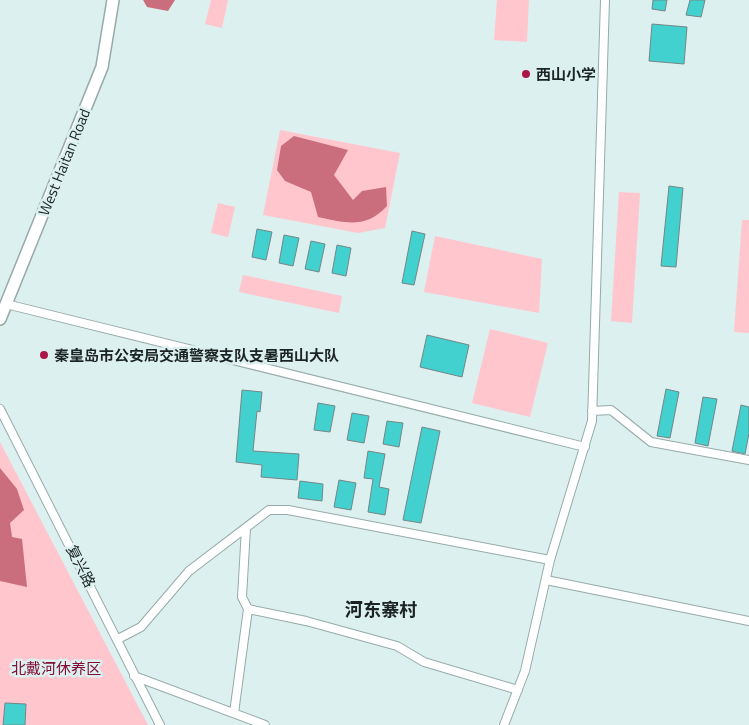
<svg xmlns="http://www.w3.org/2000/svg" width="749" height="725" font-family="'Titillium Web','Noto Sans SC',sans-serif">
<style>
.green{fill:#ffc6cd}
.water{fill:#ca6d7d}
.building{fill:#43d1d0;stroke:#748686}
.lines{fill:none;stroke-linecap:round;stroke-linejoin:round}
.minor-casing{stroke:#97aaaa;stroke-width:10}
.secondary-casing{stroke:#97aaaa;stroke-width:14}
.minor{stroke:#fff;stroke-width:8}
.secondary{stroke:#fff;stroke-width:11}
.poi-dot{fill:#aa1646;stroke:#dcf0ef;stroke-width:2}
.labels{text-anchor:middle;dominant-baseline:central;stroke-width:5;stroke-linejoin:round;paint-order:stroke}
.poi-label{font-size:15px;font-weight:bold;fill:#1b2323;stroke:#dcf0ef;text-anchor:start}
.street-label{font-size:15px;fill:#1b2323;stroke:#dcf0ef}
.park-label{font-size:15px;fill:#820e34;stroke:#dcf0ef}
.quarter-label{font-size:18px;font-weight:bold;fill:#1b2323;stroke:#dcf0ef}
</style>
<rect width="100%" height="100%" fill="#dcf0ef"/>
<!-- green -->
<path class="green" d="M211,0H228L222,28L205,24Z
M497,0H529L527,42L494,40Z
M280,130L400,153L385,228L358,233L263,215Z
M619,192L640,193L632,323L611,321Z
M218,203L235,207L228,237L211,233Z
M742,220H749V333L734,332Z
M435,236L542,259L539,313L424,292Z
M243,275L342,296L339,313L239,292Z
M490,329L548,343L530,417L472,403Z
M0,442L148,725H0Z"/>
<!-- water -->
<path class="water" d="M143,0H175L168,11L147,7Z
M294,136L348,150L334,175L353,200L362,191L386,187L387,206C366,229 346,223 318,217L311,192L285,181L277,170L281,146Z
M0,468L17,489L24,510L10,523L12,537L22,539L27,587L0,581Z"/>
<!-- building -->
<path class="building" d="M653,0H667L665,11L652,9Z
M690,0H705L701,17L686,15Z
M652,24L687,27L684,64L649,61Z
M669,186L683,188L676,267L661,266Z
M257,229L272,232L266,260L252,257Z
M412,231L425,234L414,285L402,283Z
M284,235L299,238L293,266L279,263Z
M311,241L325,244L319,272L305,269Z
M337,245L351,248L346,276L332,273Z
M427,335L469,345L462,377L420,367Z
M666,389L679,392L670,438L657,436Z
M242,390L262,392L260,412L257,411L253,451L299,454L297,480L261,477L262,465L236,462Z
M703,397L717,399L708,446L695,443Z
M318,403L335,406L330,432L314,430Z
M741,405L749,407V433L745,454L732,451Z
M352,413L369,416L364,443L347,440Z
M387,421L403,423L399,447L383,444Z
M422,427L440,431L421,523L403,520Z
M368,451L385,454L379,487L389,489L385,515L368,512L373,479L364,478Z
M339,480L356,483L351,510L334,507Z
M300,481L323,484L322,501L298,498Z
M5,703L26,704L25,725H3Z"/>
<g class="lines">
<defs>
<path id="minor" d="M6,304L585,447
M0,409L160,725
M592,411L611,410L651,442L749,460
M546,580L749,621
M248,609L306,621L397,646L424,662L518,690
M118,639L141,627L189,571L269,510H288L550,560
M134,676L265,725
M234,713L248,609L242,597L246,528
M504,725L525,671L550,560L592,421L605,0"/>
<path id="secondary" d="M0,319L102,67L113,0"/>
</defs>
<!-- minor casing -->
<use href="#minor" class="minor-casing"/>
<!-- secondary casing -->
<use href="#secondary" class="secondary-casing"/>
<!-- minor -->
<use href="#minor" class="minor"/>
<!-- secondary -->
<use href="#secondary" class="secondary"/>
</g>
<!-- markers -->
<g class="poi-dot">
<circle cx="526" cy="74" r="5"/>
<circle cx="44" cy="355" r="5"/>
</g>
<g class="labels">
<!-- poi labels -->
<g class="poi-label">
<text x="536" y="74">西山小学</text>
<text x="54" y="355">秦皇岛市公安局交通警察支队支暑西山大队</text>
</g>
<!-- street labels -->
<g class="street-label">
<text transform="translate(64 162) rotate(-68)">West Haitan Road</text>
<text transform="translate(81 566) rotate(63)">复兴路</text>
</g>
<!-- park labels -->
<g class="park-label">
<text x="56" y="668">北戴河休养区</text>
</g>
<!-- quarter labels -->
<g class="quarter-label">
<text x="381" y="609">河东寨村</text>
</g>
</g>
</svg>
